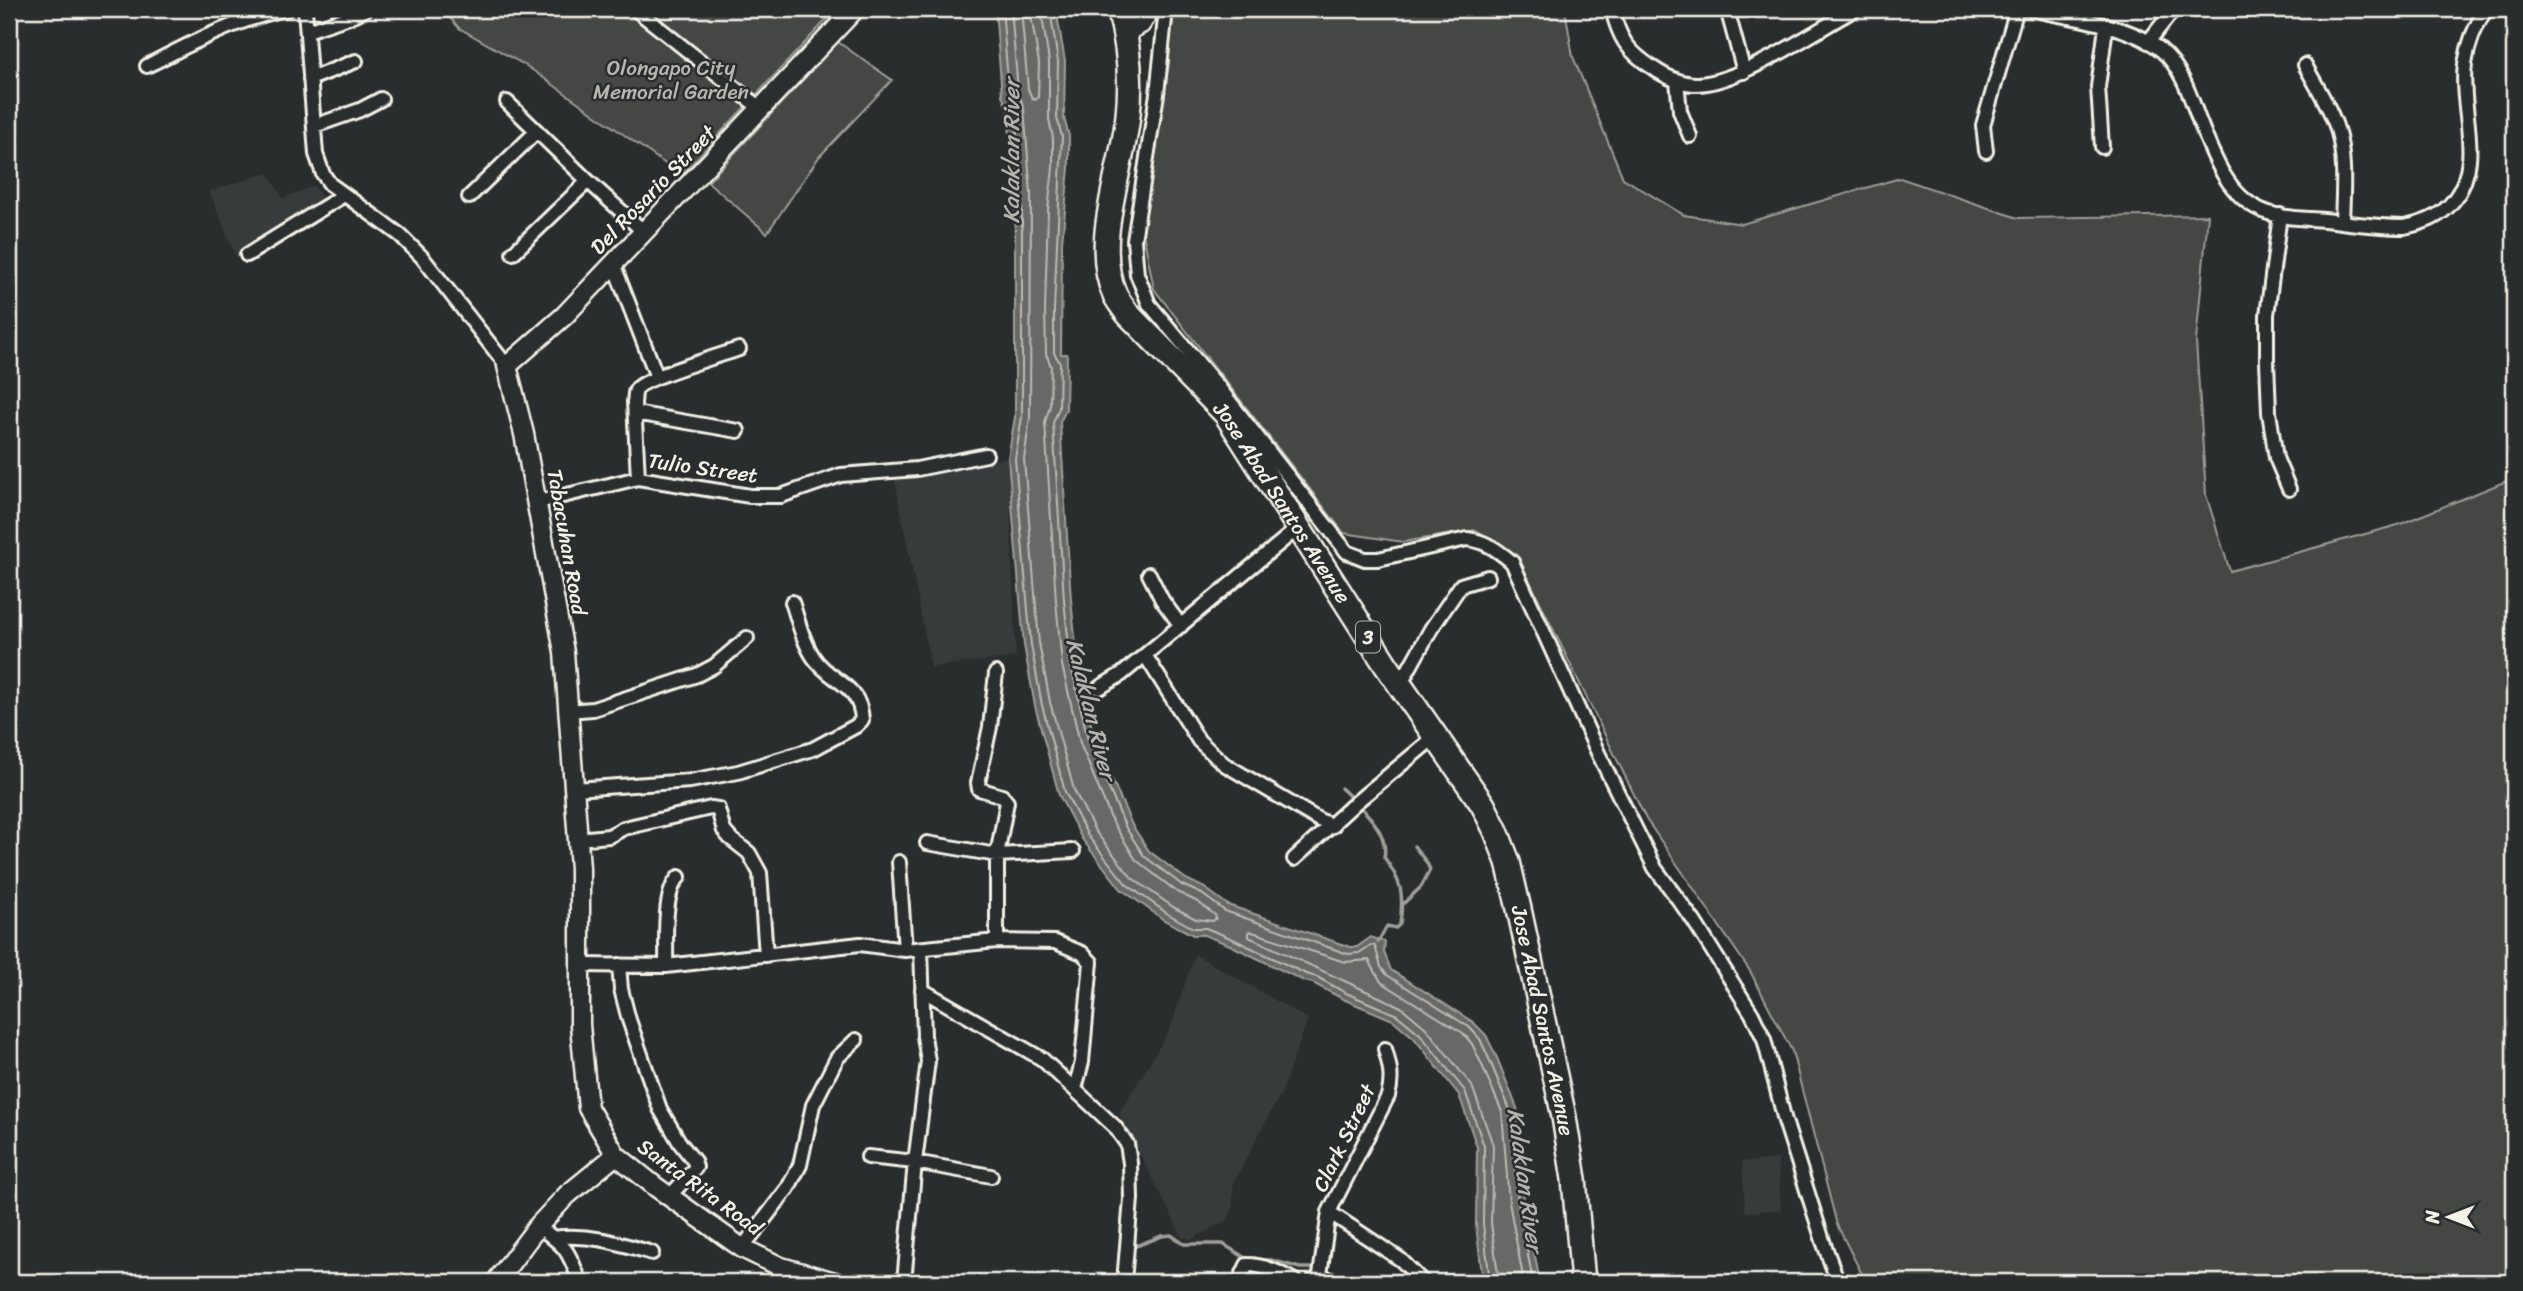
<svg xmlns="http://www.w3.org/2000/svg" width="2523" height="1291" font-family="Sriracha,sans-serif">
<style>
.built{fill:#373a3a}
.green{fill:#444645;stroke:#9c9c96;stroke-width:2}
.water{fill:#676866;stroke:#9f9f9a;stroke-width:2}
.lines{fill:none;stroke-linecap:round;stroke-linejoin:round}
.shore{stroke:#bcbab4;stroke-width:2}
.stream{stroke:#9f9f9a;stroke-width:3.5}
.street-casing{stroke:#f4f1e8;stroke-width:18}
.secondary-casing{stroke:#f4f1e8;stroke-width:23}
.highway-casing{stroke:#f4f1e8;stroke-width:28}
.street{stroke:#2a2d2e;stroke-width:12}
.secondary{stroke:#2a2d2e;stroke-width:18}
.highway{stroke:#2a2d2e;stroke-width:23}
.labels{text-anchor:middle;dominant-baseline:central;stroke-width:5;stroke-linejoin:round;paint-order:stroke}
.shield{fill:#2a2d2e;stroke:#b7b6b0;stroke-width:2}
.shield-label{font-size:19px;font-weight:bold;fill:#f4f1e8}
.park-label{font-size:21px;fill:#b6b5af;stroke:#2a2d2e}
.street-label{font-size:21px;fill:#f4f1e8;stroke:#2a2d2e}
.water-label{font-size:23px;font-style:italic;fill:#b5b3ae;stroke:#2a2d2e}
</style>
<rect width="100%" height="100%" fill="#2a2d2e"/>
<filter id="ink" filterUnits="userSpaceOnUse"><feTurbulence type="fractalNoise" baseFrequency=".0143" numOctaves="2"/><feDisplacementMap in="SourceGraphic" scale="14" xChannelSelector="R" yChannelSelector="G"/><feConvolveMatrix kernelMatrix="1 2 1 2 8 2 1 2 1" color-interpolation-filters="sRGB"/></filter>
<g filter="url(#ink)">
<!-- built -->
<path class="built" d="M268,173L283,198L314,186L326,203L264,245L236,257L209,191Z
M1008,458L1016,657L931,667L894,476Z
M1195,954L1308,1019L1282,1091L1233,1184V1205L1229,1219L1191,1240L1182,1237L1119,1113L1170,1029Z
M1778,1159L1781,1210L1745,1212L1742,1162Z"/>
<!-- green -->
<path class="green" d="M442,9H847L834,22L829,17L681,175L528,67L459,28Z
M1171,9H1565L1573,57L1623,178L1684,215L1742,224L1900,178L2018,218L2208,215L2196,341L2206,495L2230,571L2398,525L2514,478V1282H1866L1837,1225L1792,1051L1750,971L1646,819L1517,555L1476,530L1403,542L1344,533L1154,289L1142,228L1169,63Z
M838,42L892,80L819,157L767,233L708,182Z"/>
<!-- water -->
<path class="water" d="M995,9H1056L1065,61L1064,118L1069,136V168L1062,243L1061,354H1067L1066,410L1060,422L1071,600L1078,664L1094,738L1132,825L1149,851L1186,879L1205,888L1228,905L1350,947H1357L1371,937L1385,942L1384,952L1391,970L1473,1022L1486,1035L1497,1058L1517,1108L1524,1200L1540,1282H1483L1476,1225L1477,1147L1459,1095L1414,1038L1393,1020L1343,999L1313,983L1304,981L1230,945L1204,935H1193L1164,920L1121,889L1082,839L1059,795L1035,706L1024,645L1008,458L1015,417V195L1008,111L1002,95Z"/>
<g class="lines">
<!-- shore -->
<path class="shore" d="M1002,9L1009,93L1015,110L1022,194V417L1015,459L1031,645L1042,705L1065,792L1088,836L1126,884L1168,914L1193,928H1206L1233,939L1306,974L1317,977L1346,993L1397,1015L1420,1034L1465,1091L1484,1146L1483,1224L1490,1282
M1011,9L1018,91L1024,109L1031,194L1030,417L1024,459L1039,643L1050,702L1074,790L1095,831L1132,878L1173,907L1196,919L1213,921L1216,918L1215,915L1198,902L1177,892L1136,860L1112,821L1080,743L1062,665L1056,601L1045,422L1050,406L1051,366L1046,354L1045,309L1048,210L1053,168V138L1049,119V62L1041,9
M1021,9L1028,89L1032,98L1035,100L1038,97L1039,63L1030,9
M1050,9L1058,62L1057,118L1062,137L1054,309V353L1060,363L1059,408L1053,423L1064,600L1071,665L1088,740L1126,828L1144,856L1182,885L1202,894L1225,911L1348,954L1359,953L1371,945L1375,946L1381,967L1387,975L1469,1027L1480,1039L1490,1061L1510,1110L1518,1201L1533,1282
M1499,1282L1491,1223L1493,1145L1472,1086L1426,1028L1401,1007L1249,937V931L1345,962L1369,960L1381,982L1463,1033L1472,1044L1482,1065L1502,1112L1509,1202L1524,1282"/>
<!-- stream -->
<path class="stream" d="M1341,788C1358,805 1390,830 1384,857C1402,882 1404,894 1400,924L1396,928L1387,926L1378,942
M1404,903L1421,887L1430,870L1427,863L1414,846
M1136,1246L1162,1236L1171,1235L1184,1244H1223L1247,1259L1271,1260L1300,1268H1312"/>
<defs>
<path id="street" d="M305,9L316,154L323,174L330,184L400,235L422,257L507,366
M635,9L761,109
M1166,9L1157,94L1134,240L1137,274L1149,304L1217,385L1347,552L1365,559H1378L1467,539C1486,541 1497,550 1512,562L1599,755L1655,868L1694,921L1752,1014L1764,1039L1785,1121L1824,1244L1838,1282
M1612,9C1619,38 1627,51 1653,68C1666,77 1680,84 1697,84C1738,84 1817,30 1855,9
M1727,9L1744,72
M2029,9C2070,18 2129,24 2161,50C2181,67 2190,95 2199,120C2212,152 2226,195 2261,210C2280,219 2304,218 2324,220C2351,223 2377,227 2404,227C2424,223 2441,217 2454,200C2485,159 2459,110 2465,64C2468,43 2475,26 2486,9
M307,31L349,17L366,9
M2148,42L2174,9
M2305,65C2316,86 2330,106 2337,129C2346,159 2343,191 2342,222
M147,66C191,43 238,19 287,9
M310,79L356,61
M1677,81L1680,111L1690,136
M507,102L588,181L644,232
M314,126L360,110L381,99
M2102,147L2098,87L2106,27
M1986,151L1983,125L2017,9
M469,197L537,131
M2280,215L2267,315V361L2269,412L2276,458L2289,489
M513,253L588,181
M247,255L344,195
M613,263L657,377
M635,413L738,431
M638,478L634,402C635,398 634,394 636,390C642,378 722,355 739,349
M538,502L638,478L750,496H781L841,475L917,469L986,455
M1149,574L1162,600L1181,626
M1145,655L1199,741L1224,764L1319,820L1333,826
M996,673L990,727L978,783L979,789L1002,796L1007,802L997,855V941
M1400,685L1431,629L1461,585L1488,577
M1099,688L1122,674L1298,528
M567,711L593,709L697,675L714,666L747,638
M575,789L690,781L738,772L813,749L856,726L862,720C860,683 831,683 814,658C803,642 798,620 792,602
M578,839L609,836L624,828L711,808L718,809L724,831L730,838L749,853L760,873L766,955
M927,843L997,855L1073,851
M1294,859L1354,804L1437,735
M899,862L905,950
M579,965L666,966L860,944L905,950L997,941L1055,942L1082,953L1091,962L1082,1062L1075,1089
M619,965L621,989L629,1020L660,1109L680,1143L694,1161L696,1167L669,1197
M666,966C667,942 662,893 679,877
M922,990L1042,1059L1115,1127L1127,1144L1130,1163L1131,1199L1124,1282
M868,1157L915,1162L991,1176
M1329,1212L1401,1260L1423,1282
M538,1226C566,1247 568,1249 580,1282
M553,1238C588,1233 619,1243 652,1253
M742,1248L788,1188L800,1165L813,1105L837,1058L856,1040
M1320,1275L1335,1282
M904,1282L915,1162L928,1061L924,1036L921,949
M1239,1282L1247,1265C1265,1265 1281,1273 1296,1282
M1313,1282L1320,1275L1329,1212L1388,1096C1393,1079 1390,1066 1385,1049"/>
<path id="secondary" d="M1126,32L1141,24L1150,9
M496,1282L538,1226L567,1195L616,1155
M835,1282L781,1267L742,1248L656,1187L616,1155L588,1108L580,1025V868L564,652L524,434L507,366L564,316L855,9"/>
<g id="highway">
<path id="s1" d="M1119,9C1129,45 1132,78 1128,115C1123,169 1091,243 1115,295C1118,301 1123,307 1127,313L1226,414L1386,665L1483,805L1496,831L1508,862L1519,909L1564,1117L1574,1179L1583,1282"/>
</g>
</defs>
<!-- street casing -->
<use href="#street" class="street-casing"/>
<!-- secondary casing -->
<use href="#secondary" class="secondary-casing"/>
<!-- highway casing -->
<use href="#highway" class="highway-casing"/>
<!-- street -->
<use href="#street" class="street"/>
<!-- secondary -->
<use href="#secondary" class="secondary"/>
<!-- highway -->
<use href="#highway" class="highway"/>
</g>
</g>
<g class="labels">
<!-- shield labels -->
<rect class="shield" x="1356" y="621.5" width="24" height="31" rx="5"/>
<g class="shield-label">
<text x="1368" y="637">3</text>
</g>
<!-- park labels -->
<g class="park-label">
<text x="671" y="68">Olongapo City<tspan x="671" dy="24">Memorial Garden</tspan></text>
</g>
<!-- street labels -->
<g class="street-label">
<text transform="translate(653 190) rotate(-46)">Del Rosario Street</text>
<text transform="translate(703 468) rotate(8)">Tulio Street</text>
<text stroke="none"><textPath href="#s1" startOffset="558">Jose Abad Santos Avenue</textPath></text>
<text transform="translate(567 542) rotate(80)">Tabacuhan Road</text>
<text stroke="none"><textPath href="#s1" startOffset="1146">Jose Abad Santos Avenue</textPath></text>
<text transform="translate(1344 1138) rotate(-64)">Clark Street</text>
<text transform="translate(700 1187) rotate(36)">Santa Rita Road</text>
</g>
<!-- water labels -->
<g class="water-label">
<text transform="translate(1011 151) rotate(-90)">Kalaklan River</text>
<text transform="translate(1091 709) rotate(76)">Kalaklan River</text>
<text transform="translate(1525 1180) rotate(82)">Kalaklan River</text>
</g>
</g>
<!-- margin -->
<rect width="2523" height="1291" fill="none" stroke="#2a2d2e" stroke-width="35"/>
<rect x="18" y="18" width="2488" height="1256" fill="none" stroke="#f4f1e8" stroke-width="2.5" filter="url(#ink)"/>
<!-- north arrow -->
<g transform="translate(2449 1217) rotate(270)" stroke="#2a2d2e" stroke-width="5" paint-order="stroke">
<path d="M0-5L12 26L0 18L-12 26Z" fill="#f4f1e8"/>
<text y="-10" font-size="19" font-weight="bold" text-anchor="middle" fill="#f4f1e8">N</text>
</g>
</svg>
